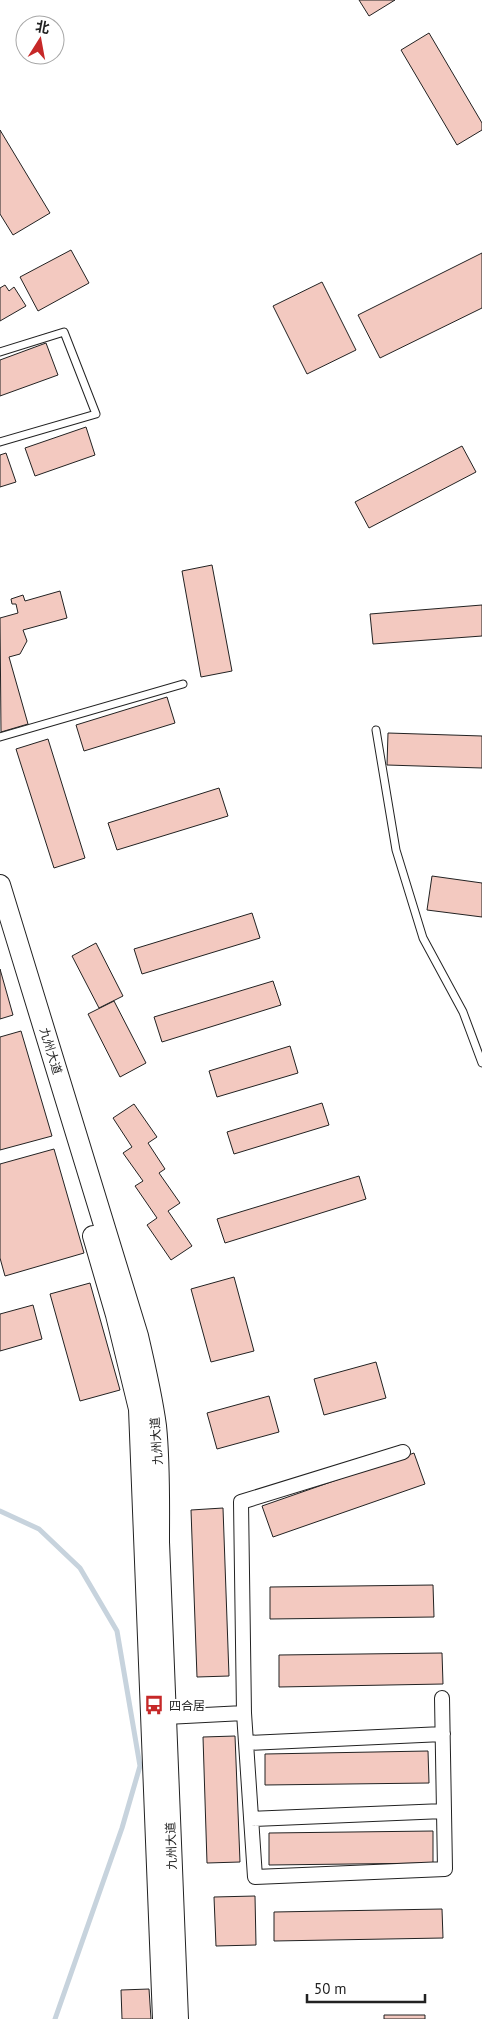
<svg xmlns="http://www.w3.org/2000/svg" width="482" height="2019" font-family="'PT Sans','Noto Sans SC',sans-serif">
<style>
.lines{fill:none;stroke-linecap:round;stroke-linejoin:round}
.stream{stroke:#c7d3dd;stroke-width:5}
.building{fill:#f3c9c0;stroke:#222}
.lane-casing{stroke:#222;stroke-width:9}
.street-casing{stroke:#222;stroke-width:16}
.secondary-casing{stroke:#222;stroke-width:22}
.lane{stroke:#fff;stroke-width:7}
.street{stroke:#fff;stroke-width:14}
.secondary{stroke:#fff;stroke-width:20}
.labels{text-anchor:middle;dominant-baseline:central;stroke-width:4;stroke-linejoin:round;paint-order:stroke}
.street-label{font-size:12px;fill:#222;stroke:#fff}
.poi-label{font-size:12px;fill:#222;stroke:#fff;text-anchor:start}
</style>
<rect width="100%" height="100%" fill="#fff"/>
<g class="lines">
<!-- stream -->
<path class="stream" d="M0,1511L39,1529L80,1568L117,1631L140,1766L122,1828L55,2019"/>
</g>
<!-- building -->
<path class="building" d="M359,0H395L369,16Z
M429,33L482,123V130L457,145L401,50Z
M0,130L50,213L13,235L0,214Z
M71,250L89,283L38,311L20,277Z
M482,253V308L380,358L358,315Z
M322,282L356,350L307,374L273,306Z
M5,285L9,291L14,287L26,306L0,321V288Z
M46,343L58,375L0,396V360Z
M86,427L95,455L35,476L25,448Z
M462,446L476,472L369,528L355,502Z
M6,453L16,482L0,487V455Z
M212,565L232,671L201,677L182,571Z
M60,591L67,618L23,630L27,641L20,654L9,657L28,724L1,732L0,618L18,613L16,604H12L11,599L23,595L25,601Z
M482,605V636L373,644L370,614Z
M167,697L175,723L84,751L76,725Z
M388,733L482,736V768L387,765Z
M48,739L85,858L54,868L16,749Z
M219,788L228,816L117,850L108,823Z
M432,876L482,883V917L427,910Z
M252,913L260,938L142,974L134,949Z
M96,943L123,996L99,1008L72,956Z
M0,969L13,1015L0,1019Z
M273,981L281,1005L162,1042L154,1017Z
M114,1001L146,1063L120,1077L88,1014Z
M21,1031L52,1136L0,1150V1037Z
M290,1046L298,1073L217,1097L209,1071Z
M322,1103L329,1125L234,1154L227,1132Z
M134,1104L157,1137L148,1143L165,1169L159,1173L180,1203L168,1211L192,1246L171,1260L147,1225L157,1218L135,1186L143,1181L123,1153L132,1147L113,1118Z
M54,1149L84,1253L5,1276L0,1258V1164Z
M359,1176L366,1199L225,1243L217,1219Z
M234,1277L254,1351L211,1362L191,1289Z
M90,1283L120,1390L80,1401L50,1294Z
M33,1305L42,1339L0,1351V1314Z
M376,1362L386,1398L324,1415L314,1379Z
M269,1396L279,1432L217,1449L207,1413Z
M414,1453L425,1484L273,1537L262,1506Z
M223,1508L229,1676L197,1677L191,1510Z
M433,1585L434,1617L270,1619V1587Z
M442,1653L443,1684L279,1687V1655Z
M235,1736L240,1862L207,1863L203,1737Z
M428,1751L429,1783L265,1785V1754Z
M433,1831V1863L269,1865V1833Z
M255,1896L256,1945L216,1946L214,1897Z
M442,1909L443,1938L274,1941V1912Z
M149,1989L151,2019H122L121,1990Z
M384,2015H425V2019H384Z"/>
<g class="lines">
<defs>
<path id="lane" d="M0,352L64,332L96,414L0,442
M376,730L396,850L423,938L463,1012L482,1063
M0,737L183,684"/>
<path id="street" d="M403,1452L241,1502L244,1713L255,1877L445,1869L442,1698
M166,1717L244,1713
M246,1743L443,1734
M251,1819L444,1811"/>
<path id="secondary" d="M0,885L138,1336C145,1366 152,1396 156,1426C160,1464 159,1503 159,1542L178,2019
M93,1236L116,1315L139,1409L163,2019"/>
</defs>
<!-- lane casing -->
<use href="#lane" class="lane-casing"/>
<!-- street casing -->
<use href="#street" class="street-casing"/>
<!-- secondary casing -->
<use href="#secondary" class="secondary-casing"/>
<!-- lane -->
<use href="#lane" class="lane"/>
<!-- street -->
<use href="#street" class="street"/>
<!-- secondary -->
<use href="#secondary" class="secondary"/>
</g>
<!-- icons -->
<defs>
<symbol id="bus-bare" viewBox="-9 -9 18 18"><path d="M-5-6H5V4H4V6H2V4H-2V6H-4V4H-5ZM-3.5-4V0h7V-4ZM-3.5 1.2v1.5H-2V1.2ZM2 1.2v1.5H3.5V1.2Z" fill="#c62828" stroke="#fff" stroke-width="2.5" paint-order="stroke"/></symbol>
</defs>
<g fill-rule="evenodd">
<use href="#bus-bare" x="140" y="1691" width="28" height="28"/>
</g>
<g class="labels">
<!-- street labels -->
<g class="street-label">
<text transform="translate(51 1051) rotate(73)">九州大道</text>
<text transform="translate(156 1441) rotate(-94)">九州大道</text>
<text transform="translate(171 1846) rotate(-92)">九州大道</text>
</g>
<!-- poi labels -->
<g class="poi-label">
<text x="169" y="1705">四合居</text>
</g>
</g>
<!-- north arrow -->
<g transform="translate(40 40) rotate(11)"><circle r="24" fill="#ffffff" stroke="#a7a7a7"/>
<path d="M0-4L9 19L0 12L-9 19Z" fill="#c62828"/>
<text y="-8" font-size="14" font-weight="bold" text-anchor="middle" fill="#222222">北</text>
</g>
<!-- scale -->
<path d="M307 1994v8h118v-8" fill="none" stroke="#222222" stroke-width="2.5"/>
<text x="314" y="1994" font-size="15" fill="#222222" stroke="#ffffff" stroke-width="4" paint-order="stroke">50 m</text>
</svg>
